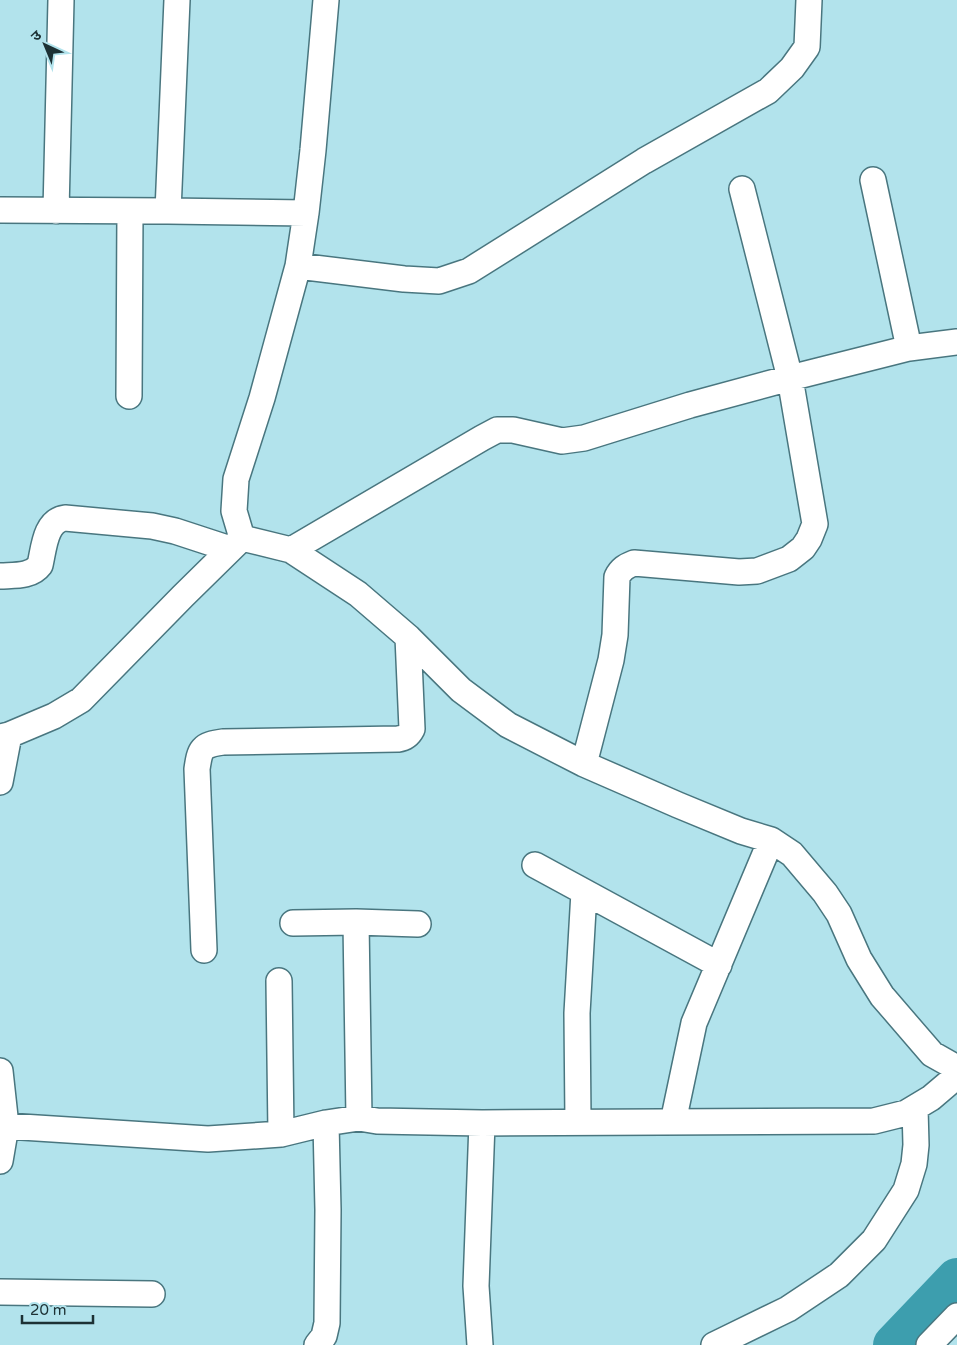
<svg xmlns="http://www.w3.org/2000/svg" width="957" height="1345" font-family="'Varela Round','Noto Sans Devanagari',sans-serif">
<style>
.lines{fill:none;stroke-linecap:round;stroke-linejoin:round}
.river{stroke:#3d9eae;stroke-width:42}
.street-casing{stroke:#49767f;stroke-width:28}
.street{stroke:#fff;stroke-width:25}
</style>
<rect width="100%" height="100%" fill="#b2e3ec"/>
<g class="lines">
<!-- river -->
<path class="river" d="M894,1345L957,1279"/>
<defs>
<path id="street" d="M326,0L313,150L306,213L298,266L262,398L236,479L234,511L242,538L291,550L358,594L408,637L461,690L508,725L584,764L678,805L741,831L771,840L792,854L825,893L839,914L859,959L882,996L932,1054L957,1068
M873,180L909,348
M0,210L168,211L306,213
M56,211L61,0
M168,211L177,0
M298,266L404,279L439,281L469,271L644,161L768,91L792,68L807,47L809,0
M129,396L130,211
M291,550L482,438L497,430H513L562,441L584,438L690,405L790,378L909,348L957,342
M0,576C14,575 31,577 40,565C44,548 45,521 65,518L152,526L175,531L230,549
M0,737L9,735L54,716L81,700L183,596L242,538
M584,764L611,660L615,635L617,577C621,569 626,566 634,563L739,572L757,571L789,559L803,548L809,539L815,524L790,378L742,189
M0,782L9,735
M535,865L719,965
M356,922L359,1118
M293,923L356,922L418,924
M204,950L197,769C200,749 201,745 223,742L398,739C406,738 409,735 412,729L408,637
M279,981L281,1134
M0,1071L6,1126L0,1161
M578,1121L577,1013L584,892
M673,1122L694,1023L771,840
M6,1126L208,1139L281,1134L326,1123L359,1118L377,1121L482,1123L874,1121L906,1113L931,1098L957,1076
M0,1292L152,1294
M317,1345L324,1336L327,1323L328,1210L326,1123
M480,1345L476,1286L482,1123
M714,1345L788,1309L839,1275L874,1240L906,1190L914,1164L916,1145L915,1108
M929,1345L957,1316"/>
</defs>
<!-- street casing -->
<use href="#street" class="street-casing"/>
<!-- street -->
<use href="#street" class="street"/>
</g>
<!-- north arrow -->
<g transform="translate(45 45) rotate(316)" stroke="#b2e3ec" stroke-width="4" paint-order="stroke">
<path d="M0-4L9 19L0 12L-9 19Z" fill="#1d3134"/>
<text y="-8" font-size="14" font-weight="bold" text-anchor="middle" fill="#1d3134">उ</text>
</g>
<!-- scale -->
<path d="M22 1315v8h71v-8" fill="none" stroke="#1d3134" stroke-width="2.5"/>
<text x="30" y="1315" font-size="15" fill="#1d3134" stroke="#b2e3ec" stroke-width="4" paint-order="stroke">20 m</text>
</svg>
